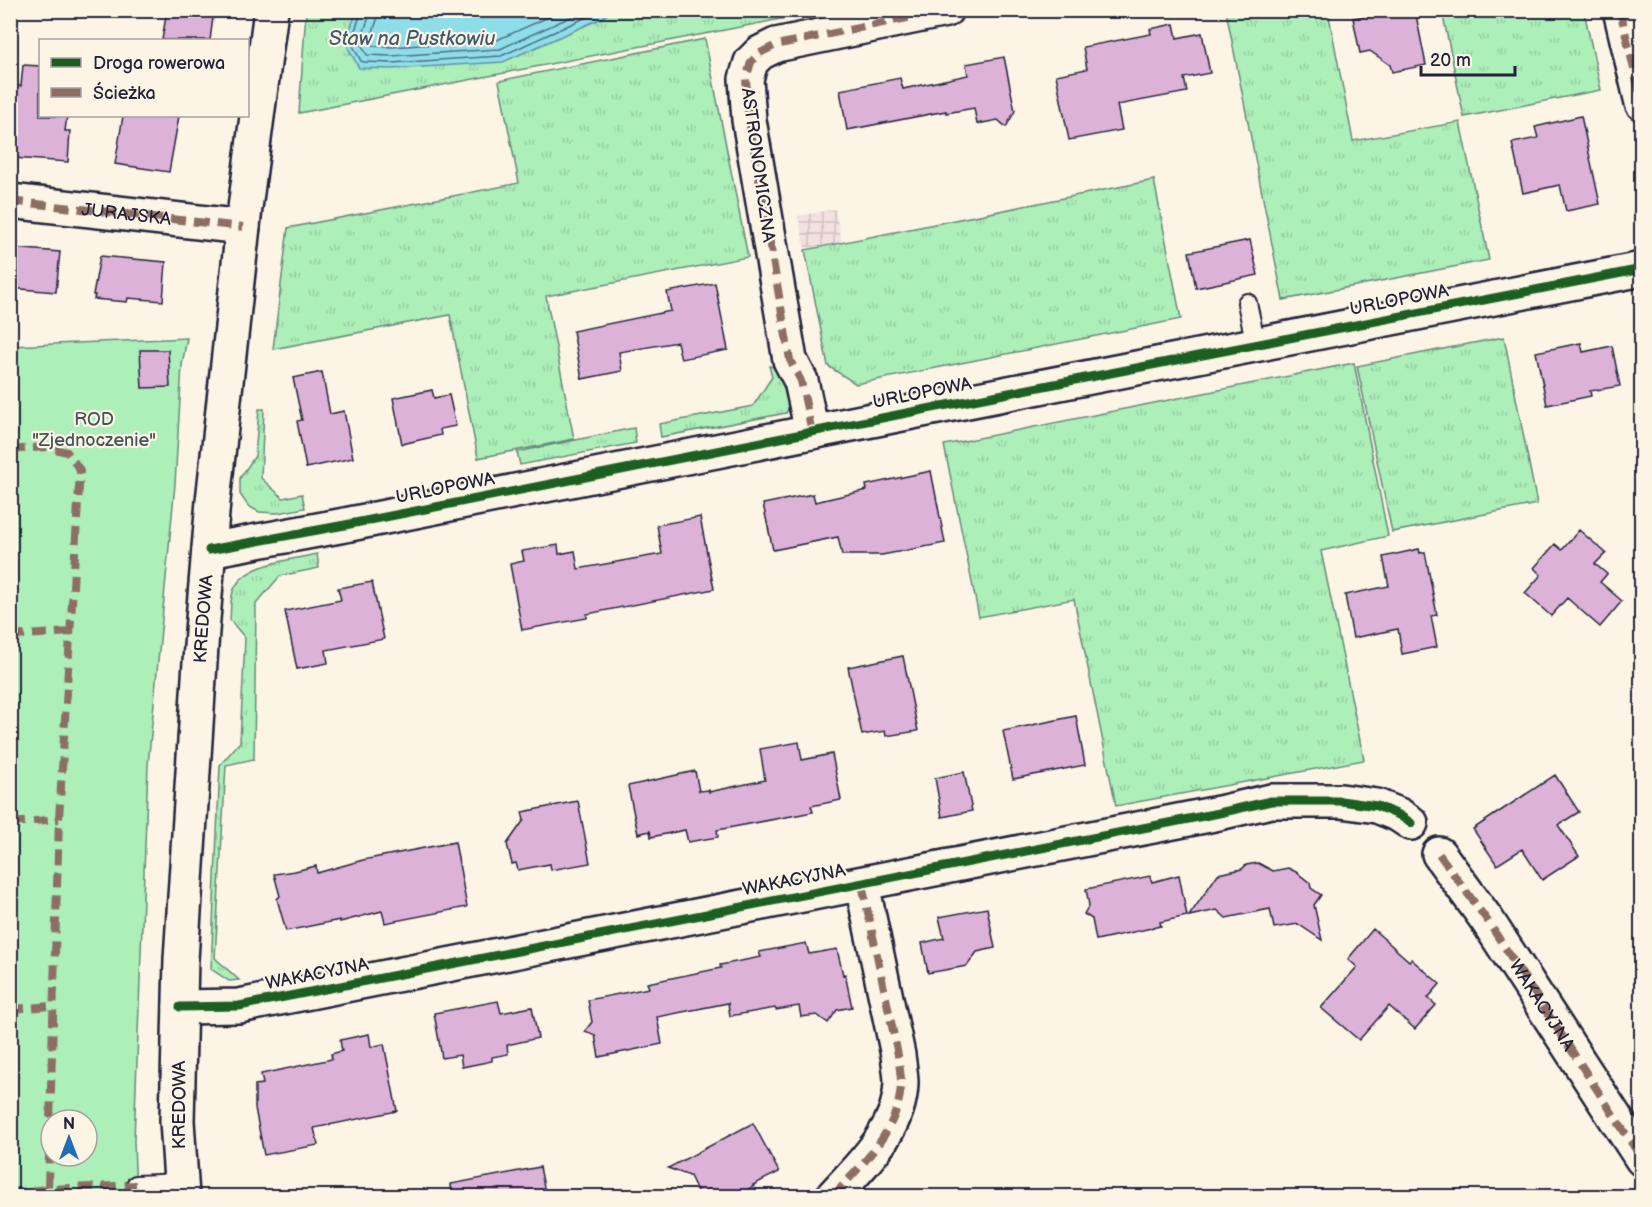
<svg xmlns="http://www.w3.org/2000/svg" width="1652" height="1207" font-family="'Balsamiq Sans',sans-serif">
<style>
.industrial{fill:url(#industrial-grid)}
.grass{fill:url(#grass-tufts);stroke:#67887a;stroke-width:1.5}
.garden{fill:#acefb9;stroke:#67887a;stroke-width:1.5;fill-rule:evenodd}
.water{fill:#8edeea;stroke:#6393a4;stroke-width:1.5}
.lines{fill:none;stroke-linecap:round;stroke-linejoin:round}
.shore{stroke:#4d6d81;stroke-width:1.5}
.building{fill:#ddb2d8;stroke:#22223b;stroke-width:1.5}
.service-casing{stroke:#22223b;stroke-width:22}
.minor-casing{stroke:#22223b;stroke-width:38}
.service{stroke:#fcf5e5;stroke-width:18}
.minor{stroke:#fcf5e5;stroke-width:33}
.quiet{stroke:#8d6e63;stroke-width:8;stroke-dasharray:15 8;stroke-linecap:butt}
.cycleway-casing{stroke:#fcf5e5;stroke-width:13}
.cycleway{stroke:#1b5e20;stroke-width:9}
.labels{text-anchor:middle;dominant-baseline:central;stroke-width:4.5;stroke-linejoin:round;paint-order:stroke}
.street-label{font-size:18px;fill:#22223b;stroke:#fcf5e5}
.park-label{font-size:18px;fill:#44555a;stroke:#fcf5e5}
.water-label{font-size:20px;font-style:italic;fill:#425a70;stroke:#fcf5e5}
</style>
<defs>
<pattern id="industrial-grid" width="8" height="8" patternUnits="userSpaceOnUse" patternTransform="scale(1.5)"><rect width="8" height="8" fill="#f3e1e1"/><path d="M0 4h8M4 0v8" fill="none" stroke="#d0c1c2"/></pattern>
<pattern id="grass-tufts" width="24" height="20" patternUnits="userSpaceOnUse" patternTransform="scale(1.5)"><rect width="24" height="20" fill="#acefb9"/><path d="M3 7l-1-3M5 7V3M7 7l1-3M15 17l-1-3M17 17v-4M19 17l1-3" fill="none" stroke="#94cda0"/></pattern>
</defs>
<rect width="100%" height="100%" fill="#fcf5e5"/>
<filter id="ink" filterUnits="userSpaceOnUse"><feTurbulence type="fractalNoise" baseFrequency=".0167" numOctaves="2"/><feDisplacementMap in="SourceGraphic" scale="12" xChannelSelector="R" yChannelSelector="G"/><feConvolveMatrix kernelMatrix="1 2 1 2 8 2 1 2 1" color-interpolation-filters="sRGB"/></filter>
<g filter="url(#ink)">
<!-- industrial -->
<path class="industrial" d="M835,209L842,242L805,248L798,216Z"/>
<!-- grass -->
<path class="grass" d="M306,11H822L299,113Z
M1226,11H1328L1353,141L1460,122L1489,260L1283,300Z
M1442,11H1584L1601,90L1464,117Z
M705,39L748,257L546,296L574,439L478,458L450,315L273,349L288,228L519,183L499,81Z
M1154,180L1181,319L856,384L828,366L805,250Z
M1504,337L1537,504L1392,532L1357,366Z
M1354,363L1388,536L1321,551L1364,760L1116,806L1074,599L979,617L944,445Z
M769,366L781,369L790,405L786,413L661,437L659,424L753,406L772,377Z
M259,409H264L261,478L283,498L302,494L305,508L278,513L259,512L248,506L240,494V478L255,456Z
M634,428L636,443L520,465L517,452Z
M317,554L319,568L280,576L256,604L254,759L226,765L215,958L239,980L229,981L211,969L220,765L240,742L245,638L230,620C231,611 230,600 233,592C242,563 292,560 317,554Z"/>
<!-- garden -->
<path class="garden" d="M187,338L182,365L175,484L148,765L134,1141L136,1196H11V346ZM51,1120H87V1156H51Z"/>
<!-- water -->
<path class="water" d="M357,11V10L612,11L600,19L503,62L391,69L359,68L345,42Z"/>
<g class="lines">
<!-- shore -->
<path class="shore" d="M362,10L351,42L361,61L364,62L391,63L501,56L602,10
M370,10L369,17L360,42L367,55L391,56L500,49L586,10
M379,10L377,20L370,41L373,46L391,47L497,40L564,10"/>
</g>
<!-- building -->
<path class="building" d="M167,10H214L210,40H162Z
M1393,10H1415L1426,65L1392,72L1390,65L1370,51L1360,53L1353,18Z
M1174,24L1177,38L1202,33L1210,73L1184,78L1187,92L1117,105L1122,130L1069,140L1056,75L1087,69L1083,47L1151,34L1150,29Z
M1004,57L1015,111L1006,127L998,120L977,124L974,108L946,113V111L847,130L840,90L900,78L903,89L968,75L966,64Z
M23,65L40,66V116H67L65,131H70L68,162L13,158L18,115H13L16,86H21Z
M123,116H179L169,172L115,164Z
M1581,116L1600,204L1566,211L1560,185L1523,193L1512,143L1538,138L1535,127Z
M1250,240L1258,275L1196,288L1189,252Z
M13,248L60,252L56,292L10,288V253H12Z
M100,256L166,262L163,301L128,298L127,302L94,299L95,295H93Z
M715,283L728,350L681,359L677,342L619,352L622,371L582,379L573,331L671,311L667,292Z
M1581,343L1583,352L1612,346L1620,386L1590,391L1591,396L1547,405L1536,352Z
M140,350H168L170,387L142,388Z
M322,372L330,414L344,411L353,458L306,468L297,421L302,420L293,378Z
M432,390L434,398L449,395L456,426L440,429L441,435L402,444L393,398Z
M931,471L945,543L882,555H842L838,537L773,550L763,504L813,494L815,502L867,490L866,485Z
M700,517L714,589L587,614V618L522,630L510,564L524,561L522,551L558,545L559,554L575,551L578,569L633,559L662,554L657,525Z
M1579,530L1606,553L1595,564L1607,574L1600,582L1622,601L1600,627L1567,598L1551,616L1525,593L1541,575L1534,568L1555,544L1562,550Z
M1419,549L1420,553L1425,552L1437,615L1431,616L1437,647L1402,654L1398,629L1353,638L1345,595L1389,586L1383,557Z
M372,582L384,639L326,650L328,663L297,669L285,611L341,600L338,588Z
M903,656L918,731L886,736L885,731L862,735L848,667Z
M1076,716L1085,765L1013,779L1003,731Z
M799,742L802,760L832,754L841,800L811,806L813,812L717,830L718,837L688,842L685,830L651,837L650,831L638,834L628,786L695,771L699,791L709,790V792L765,780L760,749Z
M964,772L972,811L942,817L935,778Z
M1555,775L1579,812L1558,825L1579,856L1542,880L1522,849L1497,865L1473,829Z
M578,801L590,863L551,870L550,864L518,870L516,863L512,864L507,844L524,820L522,812Z
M455,842L467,907L385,923L382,911L340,922V920L286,931L277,899L280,896L274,874L295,871L316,866L317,873L363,860Z
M1258,863L1273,871L1288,868L1296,872L1310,883L1311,888L1321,895L1314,905L1322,940L1298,924L1274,928L1270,909L1226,918L1217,910L1189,916L1218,874L1242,869L1246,865Z
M1179,875L1187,916L1160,922L1161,926L1096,940L1092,919L1084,914L1089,905L1086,889L1150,876L1152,882Z
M987,908L995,948L977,952L967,966L928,973L922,943L944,938L939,917Z
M1373,929L1409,961L1411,959L1440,984L1428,998L1436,1005L1415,1029L1389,1006L1359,1040L1321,1008L1357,967L1348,959Z
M806,943L809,954L837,949L843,975L845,974L852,1007L837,1010L828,1023L817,1015L801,1017L799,1006L776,1010L775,1008L730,1016L728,1003L657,1017L662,1044L599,1057L595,1035L585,1031L592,1022L588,1000L649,988L647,983L721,968L720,965L761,957L759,952Z
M498,1001L501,1013L532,1007L538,1038L507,1045L508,1054L492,1057V1061L462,1067L460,1055L442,1058L434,1013Z
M369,1034L371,1047L384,1044L397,1111L314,1128L318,1145L264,1155L255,1108V1085L263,1084L261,1074L332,1059L331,1054L342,1051L340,1040Z
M753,1123L779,1172L753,1185L754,1186L734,1197H700L690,1176L668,1168Z
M540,1167L546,1197H452L451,1184Z"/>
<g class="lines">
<defs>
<path id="service" d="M1247,303L1256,345
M136,1185L181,1183"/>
<g id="minor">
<path d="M1620,10L1642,103"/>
<path id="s1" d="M10,201L243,227"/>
<path d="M812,432L801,381L790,360L749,120L746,79L751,62L760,53L776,45L946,10"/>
<path d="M209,550L345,525L927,409L1642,269"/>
<path id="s2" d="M1439,854L1487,920L1642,1159"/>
<path d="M180,1007L239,1006L1219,813L1271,801H1341L1377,806L1399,815L1411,823"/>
<path id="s3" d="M182,1196L177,1121L181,959L202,631L213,501L245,208L271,10"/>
<path d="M833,1196C862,1164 900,1130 901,1083C901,1074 899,1064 898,1055L862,884"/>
</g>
</defs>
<!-- service casing -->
<use href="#service" class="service-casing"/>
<!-- minor casing -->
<use href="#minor" class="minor-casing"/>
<!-- service -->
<use href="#service" class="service"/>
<!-- minor -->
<use href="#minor" class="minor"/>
<!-- quiet -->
<path class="quiet" d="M1620,10L1642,103
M10,201L243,227
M812,432L801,381L790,360L749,120L746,79L751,62L760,53L776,45L946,10
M10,450L45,447L67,452L80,470L59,819L48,1189
M10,636L71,632
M10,823L59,819
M1439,854L1487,920L1642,1159
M10,1009L53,1006
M10,1193L48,1189L136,1185
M833,1196C862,1164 900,1130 901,1083C901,1074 899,1064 898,1055L862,884"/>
<defs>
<path id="cycleway" d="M209,550L345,525L927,409L1642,269
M180,1007L239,1006L1219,813L1271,801H1341L1377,806L1399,815L1411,823"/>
</defs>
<!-- cycleway casing -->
<use href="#cycleway" class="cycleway-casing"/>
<!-- cycleway -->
<use href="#cycleway" class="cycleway"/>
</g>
</g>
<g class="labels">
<!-- street labels -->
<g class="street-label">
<text transform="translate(758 165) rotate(82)">ASTRONOMICZNA</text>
<text stroke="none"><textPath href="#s1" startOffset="117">JURAJSKA</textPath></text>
<text transform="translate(1399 300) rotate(-11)">URLOPOWA</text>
<text transform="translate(922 393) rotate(-11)">URLOPOWA</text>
<text transform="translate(445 488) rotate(-11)">URLOPOWA</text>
<text stroke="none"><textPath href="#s3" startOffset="578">KREDOWA</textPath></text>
<text transform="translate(794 880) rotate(-11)">WAKACYJNA</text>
<text transform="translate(317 974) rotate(-11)">WAKACYJNA</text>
<text stroke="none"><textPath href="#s2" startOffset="183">WAKACYJNA</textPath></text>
<text transform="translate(179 1105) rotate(-90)">KREDOWA</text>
</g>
<!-- park labels -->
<g class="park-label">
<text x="94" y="419">ROD<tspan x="94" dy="21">"Zjednoczenie"</tspan></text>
</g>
<!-- water labels -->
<g class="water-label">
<text x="412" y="39">Staw na Pustkowiu</text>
</g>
</g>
<!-- margin -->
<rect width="1652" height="1207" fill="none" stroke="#fcf5e5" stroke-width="36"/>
<rect x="18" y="18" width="1616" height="1171" fill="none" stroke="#22223b" stroke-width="2" filter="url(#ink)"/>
<!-- legend -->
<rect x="39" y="39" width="210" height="78" fill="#fcf5e5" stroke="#a5a1a1" stroke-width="1.5"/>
<rect x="51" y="58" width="30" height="9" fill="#1b5e20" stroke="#a5a1a1" stroke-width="1.5"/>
<text x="93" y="69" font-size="18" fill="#22223b">Droga rowerowa</text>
<rect x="51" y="88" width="30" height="9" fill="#8d6e63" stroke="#a5a1a1" stroke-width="1.5"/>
<text x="93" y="99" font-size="18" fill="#22223b">Ścieżka</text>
<!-- north arrow -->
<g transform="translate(69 1138)"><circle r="28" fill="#fcf5e5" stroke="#a5a1a1" stroke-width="1.5"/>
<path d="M0-4.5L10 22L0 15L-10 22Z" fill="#1f6fb2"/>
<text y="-9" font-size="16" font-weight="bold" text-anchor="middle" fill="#22223b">N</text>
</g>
<!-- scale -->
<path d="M1421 66v9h94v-9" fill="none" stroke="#22223b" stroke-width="3"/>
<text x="1430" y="66" font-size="18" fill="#22223b" stroke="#fcf5e5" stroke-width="4.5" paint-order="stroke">20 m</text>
</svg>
